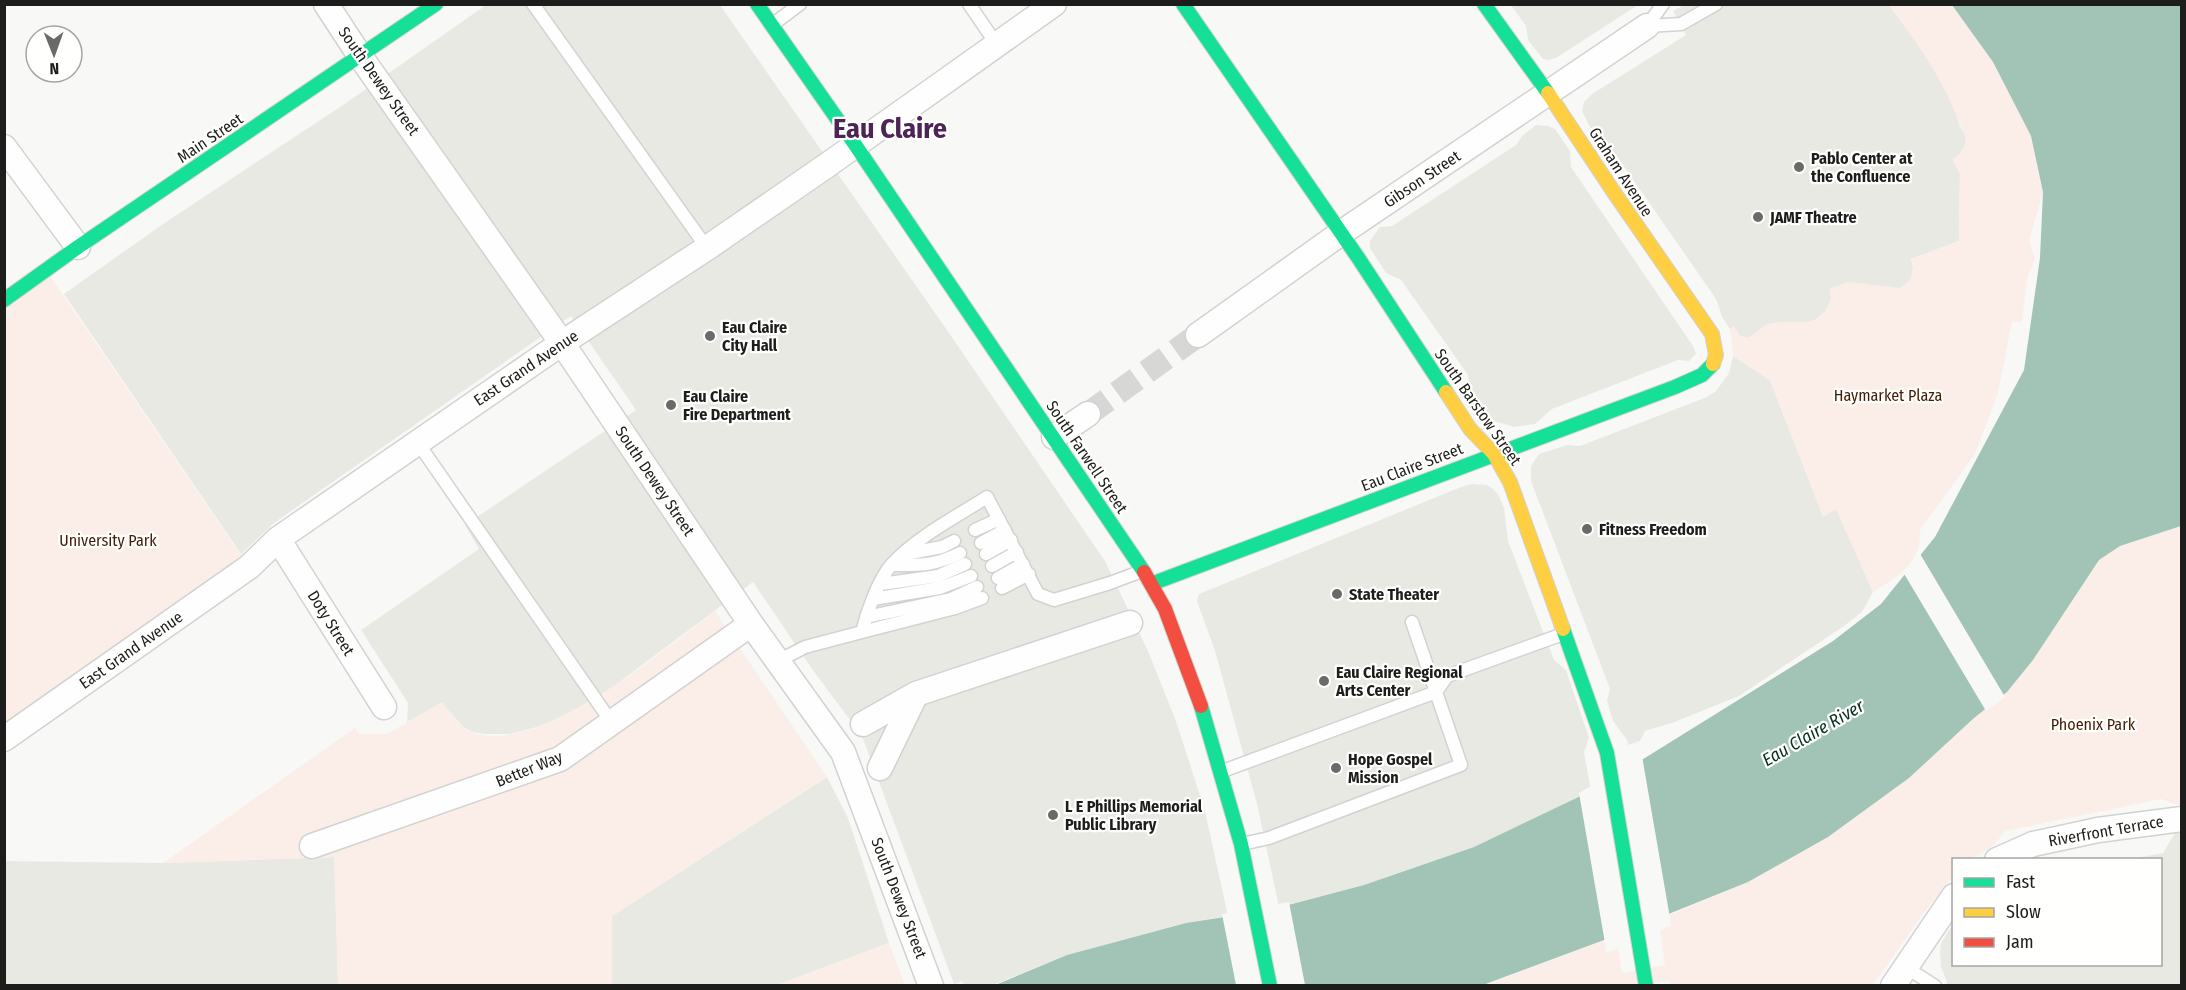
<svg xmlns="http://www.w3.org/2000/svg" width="2186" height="990" font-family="'Fira Sans Condensed',sans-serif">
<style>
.built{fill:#e9e9e4}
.green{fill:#fbeee8}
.water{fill:#a2c4b6}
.pier{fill:#f8f8f7}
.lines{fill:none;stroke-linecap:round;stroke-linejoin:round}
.street-tunnel{stroke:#d7d7d6;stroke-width:24;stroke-dasharray:24 12;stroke-linecap:butt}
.lane-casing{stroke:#d2d2d1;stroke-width:15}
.street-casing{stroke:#d2d2d1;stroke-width:27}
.fast-casing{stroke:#d2d2d1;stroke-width:16}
.slow-casing{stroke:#d2d2d1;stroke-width:16}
.jam-casing{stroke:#d2d2d1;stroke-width:16}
.lane{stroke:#fefefe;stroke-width:12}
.street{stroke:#fefefe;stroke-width:24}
.fast{stroke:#16e098;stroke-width:14}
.slow{stroke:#ffcf43;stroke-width:14}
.jam{stroke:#f24e42;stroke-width:14}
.poi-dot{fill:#6a6a68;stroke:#fffffe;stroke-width:2}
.labels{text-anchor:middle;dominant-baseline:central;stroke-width:4.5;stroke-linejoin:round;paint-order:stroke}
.street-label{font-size:16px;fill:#1d1d1b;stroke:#fffffe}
.poi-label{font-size:16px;font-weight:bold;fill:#1d1d1b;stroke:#fffffe;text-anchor:start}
.park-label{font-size:16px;fill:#451c04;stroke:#fffffe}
.water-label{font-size:18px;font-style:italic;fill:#043123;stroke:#fffffe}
.town-label{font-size:28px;font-weight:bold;fill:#4d2358;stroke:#fffffe}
</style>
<rect width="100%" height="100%" fill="#f8f8f7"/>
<!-- built -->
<path class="built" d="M486,5H720L949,333L1105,561L1148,651L1176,721L1205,811L1228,916L1186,923L1067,955L993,985H964L962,981L954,984L862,736L812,669L753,582L610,689L562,718L541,726L510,734H485L472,732L463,727L442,703L407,722L408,703L361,630L479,549L465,525L636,410L571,316L301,504L274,523L241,554L64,294L163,224L346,103Z
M1511,5H1638L1556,58L1548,60L1543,59L1528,40L1526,26Z
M1684,5H1889L1930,61L1953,104L1960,127L1965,133L1966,145L1960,154L1953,159L1960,174L1959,241L1911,259L1913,267L1912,276L1910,281L1900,288L1832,297L1826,311L1814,321L1749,338L1740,336L1734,327L1730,329L1722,317L1716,299L1607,142L1593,133L1582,111L1584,102L1592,94L1686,35L1673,11Z
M1536,125L1548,126L1555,129L1570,151L1571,167L1693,346L1696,354L1689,361L1678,360L1552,409L1535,424L1514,427L1494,421L1483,413L1474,402L1471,395L1468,375L1401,280L1386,273L1370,248V241L1380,227L1392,226L1516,145L1522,136Z
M1733,356L1770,380L1823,516L1836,508L1873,592L1862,612L1844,626L1739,696L1672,723L1645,731L1640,741L1628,745L1627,740L1613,721L1607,701L1610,689L1531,481V466L1539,454L1567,445L1580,446L1707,397L1716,391L1729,373Z
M1472,484L1487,485L1493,489L1498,494L1504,508L1508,541L1554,660L1566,670L1589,738L1584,752L1591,791L1474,847L1364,885L1279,907L1257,804L1215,651L1197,601L1199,594L1461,487Z
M827,777L848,818L889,943L777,985L612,986V916Z
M2175,833H2182L2181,985H1945L1947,982L1941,967L1940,952L1941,943L1953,924L1954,964H2160V860L2131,859L2163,853Z
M335,857L338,985L5,986V861L163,863Z"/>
<!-- green -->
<path class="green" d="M1889,5H1952L1993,62L2031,136L2043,192L2029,241L2035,259L2027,279L2022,322H2012L1998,393L1975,454L1920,530C1922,563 1898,577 1873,592L1836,509L1823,517L1770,380L1733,356L1730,329L1734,327L1740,336L1748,338C1755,334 1761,327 1768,324C1788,318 1817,331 1828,307C1832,300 1831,296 1829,289L1848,282L1900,288C1912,281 1916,272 1911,259L1959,241L1960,174L1953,159C1959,155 1965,149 1966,141C1966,134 1962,130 1960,124C1941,75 1919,46 1889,5Z
M46,270L249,567L4,739V300Z
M2181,526V804H2174L2161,799L2005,831C1991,851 1978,859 1954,860L1953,876L1923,914L1873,985L1671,986L1669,980L1643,986H1483L1604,940L1606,953L1618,948L1622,973L1665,965L1660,930L1671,925L1669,915L1748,882L1828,837L1908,778L1974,718L2007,692L2033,660L2099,560L2120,546Z
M715,611L827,777L612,916V985H338L334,857L163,863L355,728L359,734H387L442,702C450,712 459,727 471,732C537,758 664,649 715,611Z
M889,943L905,985H777Z"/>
<!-- water -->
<path class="water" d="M1952,5H2181V526L2120,546L2099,560L2033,660L2007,692L1974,718L1909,778L1828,837L1748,882L1604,940L1483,985L993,986L1067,955L1186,923L1269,910L1364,885L1474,847L1591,791L1632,766L1833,641L1881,604L1935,537L2024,370L2040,258L2043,192L2031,136L1993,62Z"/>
<!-- pier -->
<path class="pier" d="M1919,552L2005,697L1986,711L1903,572Z
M1642,756L1670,918L1605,943L1579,793Z
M1289,902L1305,985H1236L1222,914Z"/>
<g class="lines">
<!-- street-tunnel -->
<path class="street-tunnel" d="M1088,414L1198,335"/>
<defs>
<path id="lane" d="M533,4L707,248
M969,4L997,45
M772,25L800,4
M1647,26L1681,24L1716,4
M1647,26L1663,4
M418,443L612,723
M975,530L999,519
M981,543L1005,530
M905,554L942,547L954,541
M986,554L1011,540
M892,565C921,565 934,566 960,553
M992,566L1017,552
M998,578L1023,564
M881,584L938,576L965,564
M1002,588L1029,574
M873,599L940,588L971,576
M866,617L951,599L977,587
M862,632L955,608L982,598
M778,661L805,647L862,632C867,612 878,580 892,564C918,536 956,517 987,497L1038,594L1054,600L1110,583L1142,571
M1220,772L1436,692L1447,676L1563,634
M1242,844L1269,838L1461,765L1412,622
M1907,968L1935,986"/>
<path id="street" d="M326,4L360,56L562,343L751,624L843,752L931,986
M4,147L78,247
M1198,335L1341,233L1647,26
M1054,437L1088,414
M278,539L384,707
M863,724L916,694L1130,623
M4,739L249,567L278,539L562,343L707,248L826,166L1054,4
M880,768L916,694
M312,846L560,759L751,624
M1997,860L2033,844L2098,830L2182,819
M1893,986L1954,896"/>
<path id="fast" d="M757,4L856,146L1144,572
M1183,4L1359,259L1446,392
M1484,4L1548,93
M4,300L78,247L436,4
M1151,584L1675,387L1702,375L1713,364
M1563,629L1607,753L1646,986
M1201,706L1241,844L1270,986"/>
<path id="slow" d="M1548,93L1615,194L1712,334L1716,355L1713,364
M1446,392L1470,429L1494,454L1510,482L1563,629"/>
<path id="jam" d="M1144,572L1165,609L1201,706"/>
</defs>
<!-- lane casing -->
<use href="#lane" class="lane-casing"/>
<!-- street casing -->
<use href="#street" class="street-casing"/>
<!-- fast casing -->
<use href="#fast" class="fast-casing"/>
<!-- slow casing -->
<use href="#slow" class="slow-casing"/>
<!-- jam casing -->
<use href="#jam" class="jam-casing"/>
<!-- lane -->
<use href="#lane" class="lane"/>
<!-- street -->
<use href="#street" class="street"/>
<!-- fast -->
<use href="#fast" class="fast"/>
<!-- slow -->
<use href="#slow" class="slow"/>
<!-- jam -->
<use href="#jam" class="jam"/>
</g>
<!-- markers -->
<g class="poi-dot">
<circle cx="1799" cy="167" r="6"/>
<circle cx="1758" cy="217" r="6"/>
<circle cx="710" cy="336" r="6"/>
<circle cx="671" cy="405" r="6"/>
<circle cx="1587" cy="529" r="6"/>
<circle cx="1337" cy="594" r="6"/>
<circle cx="1324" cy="681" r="6"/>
<circle cx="1336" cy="768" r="6"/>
<circle cx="1053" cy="815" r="6"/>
</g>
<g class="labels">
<!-- street labels -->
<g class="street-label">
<text transform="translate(379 81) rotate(55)">South Dewey Street</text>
<text transform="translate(210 138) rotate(-34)">Main Street</text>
<text transform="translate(1621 172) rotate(57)">Graham Avenue</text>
<text transform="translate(1422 179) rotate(-34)">Gibson Street</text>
<text transform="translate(526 368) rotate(-34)">East Grand Avenue</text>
<text transform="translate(1478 407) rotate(55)">South Barstow Street</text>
<text transform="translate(1087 457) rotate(56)">South Farwell Street</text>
<text transform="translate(1412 467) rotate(-21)">Eau Claire Street</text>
<text transform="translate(655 481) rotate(56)">South Dewey Street</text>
<text transform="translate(331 623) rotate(58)">Doty Street</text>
<text transform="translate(131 650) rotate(-35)">East Grand Avenue</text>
<text transform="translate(529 769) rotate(-22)">Better Way</text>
<text transform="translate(2106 831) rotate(-10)">Riverfront Terrace</text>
<text transform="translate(899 898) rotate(69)">South Dewey Street</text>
</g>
<!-- poi labels -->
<g class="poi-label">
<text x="1811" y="158">Pablo Center at<tspan x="1811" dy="18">the Confluence</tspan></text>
<text x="1770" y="217">JAMF Theatre</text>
<text x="722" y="327">Eau Claire<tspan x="722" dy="18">City Hall</tspan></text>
<text x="683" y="396">Eau Claire<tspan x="683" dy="18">Fire Department</tspan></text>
<text x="1599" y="529">Fitness Freedom</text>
<text x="1349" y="594">State Theater</text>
<text x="1336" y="672">Eau Claire Regional<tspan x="1336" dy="18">Arts Center</tspan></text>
<text x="1348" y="759">Hope Gospel<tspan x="1348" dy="18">Mission</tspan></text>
<text x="1065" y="806">L E Phillips Memorial<tspan x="1065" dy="18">Public Library</tspan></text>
</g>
<!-- park labels -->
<g class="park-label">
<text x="1888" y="395">Haymarket Plaza</text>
<text x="108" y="540">University Park</text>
<text x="2093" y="724">Phoenix Park</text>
</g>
<!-- water labels -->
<g class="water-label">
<text transform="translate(1813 733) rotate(-30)">Eau Claire River</text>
</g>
<!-- town labels -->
<g class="town-label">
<text x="890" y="128">Eau Claire</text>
</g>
</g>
<!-- border -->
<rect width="2186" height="990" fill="none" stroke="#1d1d1b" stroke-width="12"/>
<!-- legend -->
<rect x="1952" y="858" width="210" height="108" fill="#fffffe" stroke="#a5a5a3" stroke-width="1.5"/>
<rect x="1964" y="878" width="30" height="9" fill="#16e098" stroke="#a5a5a3" stroke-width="1.5"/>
<text x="2006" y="888" font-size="18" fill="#1d1d1b">Fast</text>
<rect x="1964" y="908" width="30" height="9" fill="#ffcf43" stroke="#a5a5a3" stroke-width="1.5"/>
<text x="2006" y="918" font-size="18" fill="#1d1d1b">Slow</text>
<rect x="1964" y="938" width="30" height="9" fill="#f24e42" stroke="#a5a5a3" stroke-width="1.5"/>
<text x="2006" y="948" font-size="18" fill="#1d1d1b">Jam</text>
<!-- north arrow -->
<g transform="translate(54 54) rotate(179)"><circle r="28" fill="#fffffe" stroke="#a5a5a3" stroke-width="1.5"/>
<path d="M0-4.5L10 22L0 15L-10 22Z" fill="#6a6a68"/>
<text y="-9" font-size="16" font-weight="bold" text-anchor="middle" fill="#1d1d1b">N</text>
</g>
</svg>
